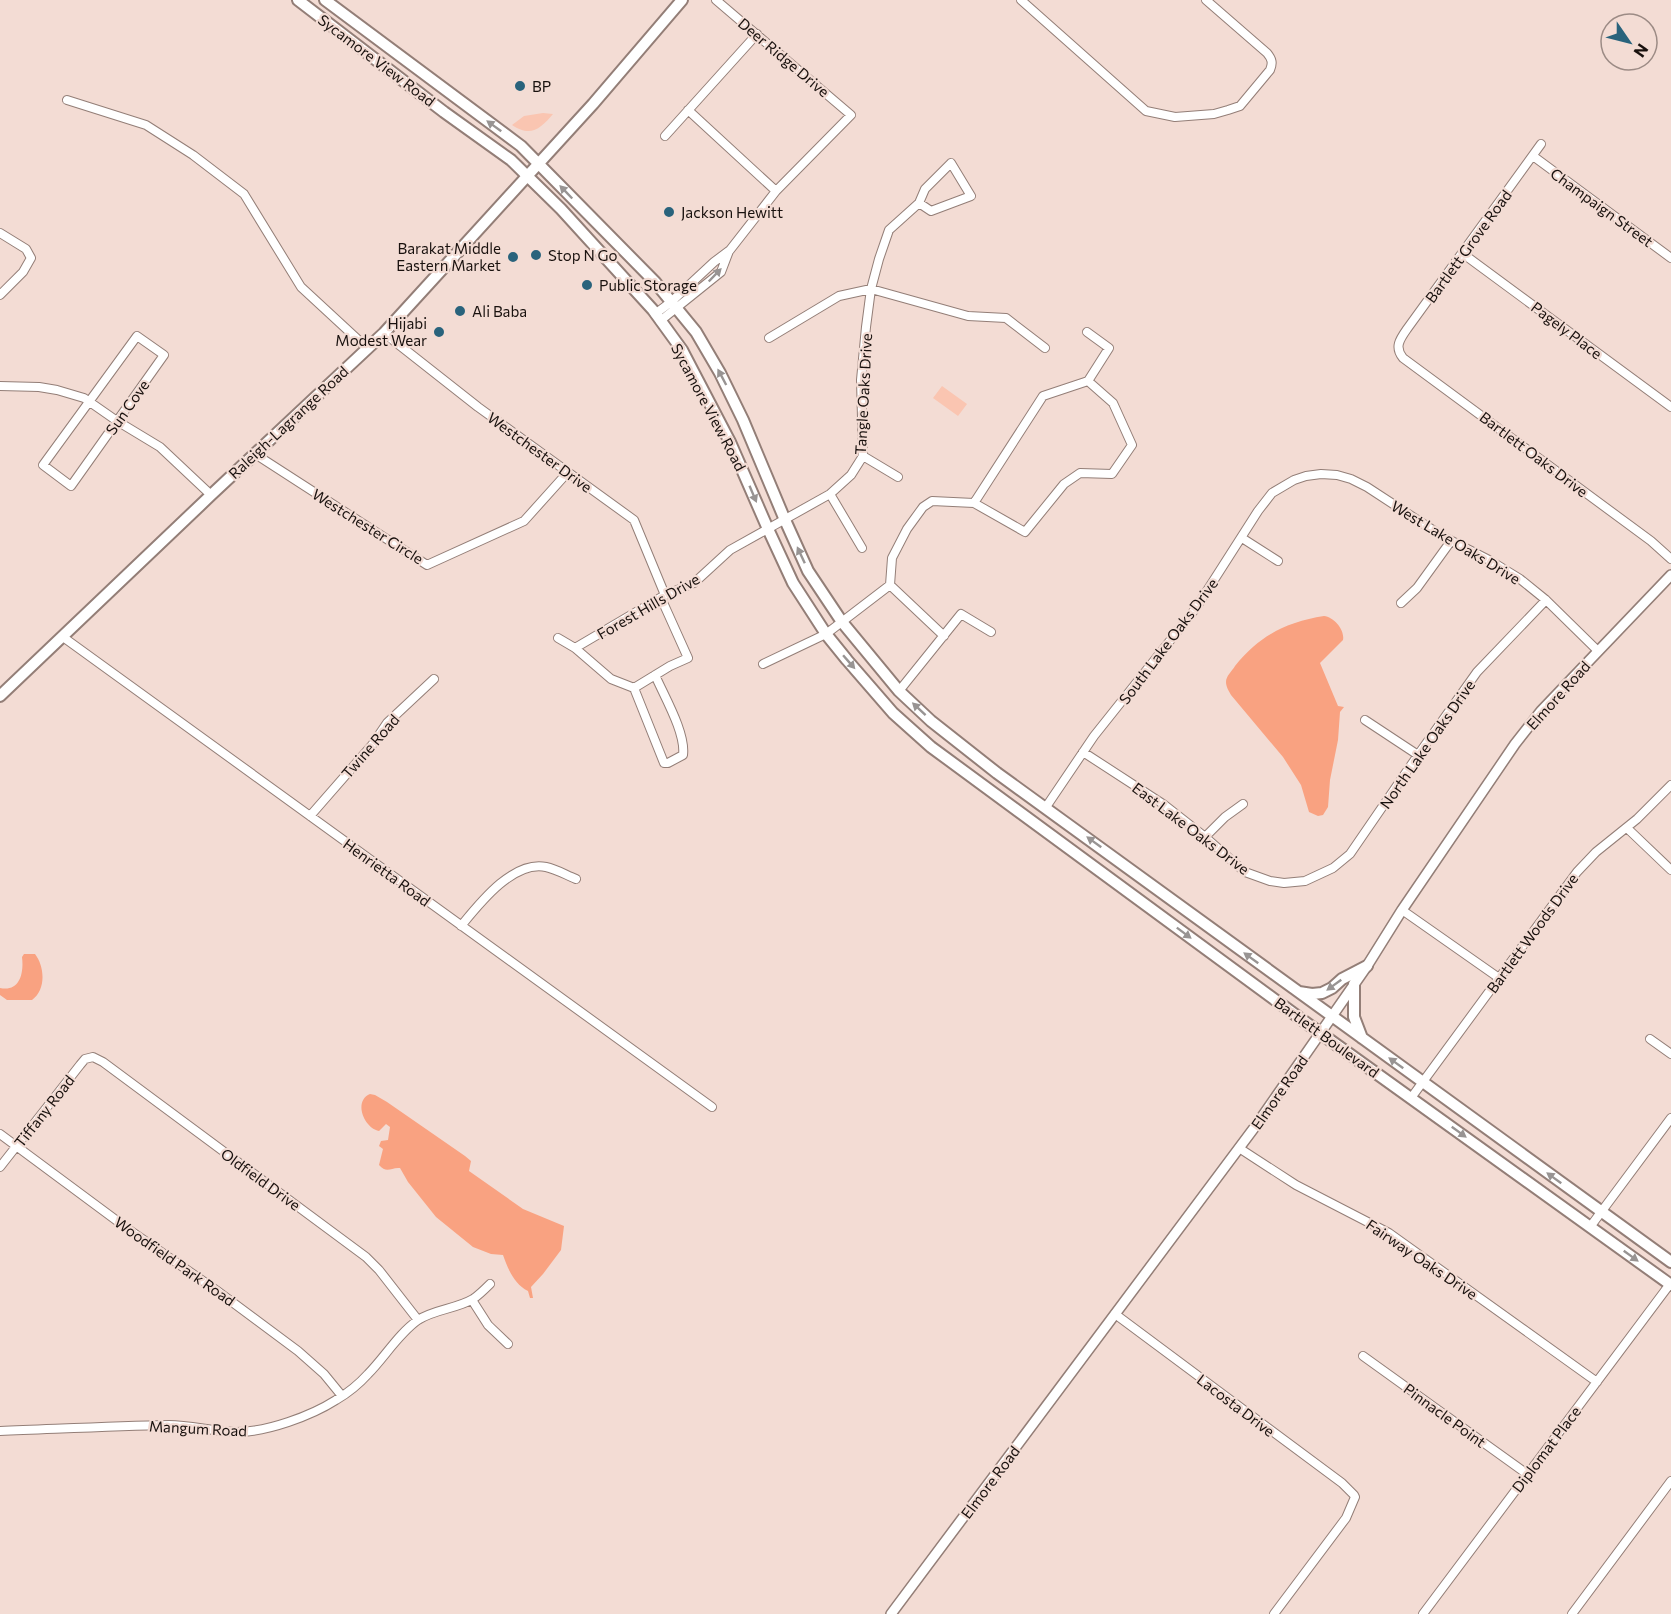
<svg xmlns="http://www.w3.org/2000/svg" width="1671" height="1614" font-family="Commissioner,sans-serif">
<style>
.green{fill:#fac5b1}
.water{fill:#f9a281}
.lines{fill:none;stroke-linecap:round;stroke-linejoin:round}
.minor-casing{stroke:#937e77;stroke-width:10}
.tertiary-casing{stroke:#937e77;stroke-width:12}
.secondary-casing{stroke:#937e77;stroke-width:14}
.minor{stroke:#fff;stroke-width:8}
.tertiary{stroke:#fff;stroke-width:9}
.secondary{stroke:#fff;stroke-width:10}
.oneway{fill:#989493}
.poi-dot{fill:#29637c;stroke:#f3dcd4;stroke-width:2}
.labels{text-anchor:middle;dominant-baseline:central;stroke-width:4.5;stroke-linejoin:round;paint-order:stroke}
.street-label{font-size:15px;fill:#19110e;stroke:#f3dcd4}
.poi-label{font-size:15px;fill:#19110e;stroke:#f3dcd4;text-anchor:start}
</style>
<rect width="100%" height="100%" fill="#f3dcd4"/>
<!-- green -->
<path class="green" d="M543,113L553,114C541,128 531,138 512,125L524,116Z
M942,386L967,404L958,416L933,398Z"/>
<!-- water -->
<path class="water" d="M1324,616C1334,617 1345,630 1343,640L1320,663L1338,706L1344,707L1340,712L1338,740L1330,780L1328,807L1323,815L1318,816L1309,812L1301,785L1283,757L1231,695C1229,691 1226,687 1226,682C1226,676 1232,671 1235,666C1259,636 1286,622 1324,616Z
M24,954H35C45,967 46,990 32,1000H7L0,995V988C20,992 24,973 22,957Z
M370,1094L375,1095L387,1102L465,1156L471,1161L469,1171L523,1209L564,1226L561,1250L543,1274L531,1287L533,1298H530L528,1291C514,1284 508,1269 503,1255L491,1254L473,1247L436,1217L408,1182L400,1168C391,1167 387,1174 379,1165L383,1149L379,1146L381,1141L388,1140L390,1127L386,1124L379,1131C364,1128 353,1101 370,1094Z"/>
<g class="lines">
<defs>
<path id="minor" d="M1021,0L1146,111L1175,117L1214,114L1228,110L1240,106L1270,70C1273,63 1272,59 1267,53L1206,0
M67,100L146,125L193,155L244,194L301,287L367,348
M688,110L776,191
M665,136L757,34
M1541,144L1407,329C1400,339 1394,347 1403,358L1651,541L1671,559
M1533,156L1671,258
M0,233L26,249L31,258L23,272L0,295
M1462,253L1671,407
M655,314L671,302L714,262L730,250L776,191L851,115L716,0
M660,321L721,272L729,251
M1087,332L1109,348L1088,381
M384,333L478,407L634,520L665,595
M137,336L164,355L71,486L43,465Z
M769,338L839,296L871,289L968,316L1006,318L1045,348
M0,386L39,387L57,390L84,398L117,421L160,447L211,495
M255,454L427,565L524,521L568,472
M863,456L898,477
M830,494L862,548
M974,503L1043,396L1088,381
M1242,538L1278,561
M890,585L944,636
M1401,603L1417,588L1451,541
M63,637L712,1107
M558,638L575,648L611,679L634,688L664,763H668L683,755C686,733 664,696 655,675
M575,648L665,595L694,583L730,550L830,494L851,475L863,456L861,380L866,327L871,289L879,259L889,230L919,203L931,211L971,196L951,163L925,189L919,203
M763,664L826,634L890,585L892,558L907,529L923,507L932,501L974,503L1025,532L1064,484L1080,473L1112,474L1132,445L1113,403L1088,381
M634,688L670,666L688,658L661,598
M899,691L961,614L991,632
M1365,720L1418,755
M1083,752L1163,804L1205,837L1245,872L1270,881L1284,883L1305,881L1333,868L1350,854L1418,755L1477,672L1546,600
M1046,807L1094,736L1196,608L1258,511L1272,493L1294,480L1306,476L1321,474L1337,475L1351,479L1367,487L1442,536L1489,560L1520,579L1546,600L1598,651
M310,816L372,745L387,723L434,679
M1627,828L1671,870
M1205,837L1225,817L1243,804
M1402,910L1499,978
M461,926C479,904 513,860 546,867C556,869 566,875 576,879
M1650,1039L1671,1054
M1411,1098L1577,872L1596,852L1637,819L1671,785
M0,1134L128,1229L216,1290L298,1351L324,1374L342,1396
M1239,1148L1296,1185L1389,1233L1597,1382
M0,1167L80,1065L85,1059L93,1057L103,1062L366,1257L379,1270L418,1320
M1590,1227L1671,1118
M472,1300L488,1325L508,1344
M1115,1314L1342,1483L1354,1495L1355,1497L1346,1518L1274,1614
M1363,1356L1527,1474
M0,1431C56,1429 113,1426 169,1425C192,1425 214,1432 237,1432C267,1432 311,1416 336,1400C348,1393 359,1384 368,1374C385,1357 398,1334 418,1320C435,1309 456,1309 473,1299C479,1295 485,1289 490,1284
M1423,1614L1670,1284
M1572,1614L1671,1481"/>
<path id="tertiary" d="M891,1614L1257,1124L1367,966L1402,910L1515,744L1541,711L1671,575"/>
<path id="secondary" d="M298,0L444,112L511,160L561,209L653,310L682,350L730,442L768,529L793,583L826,634L847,660L893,713L931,747L1316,1030L1671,1285
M325,0L521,146L655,282L696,332L720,373L743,420L785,520L808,571L842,622L899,691L931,721L997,773L1671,1262
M0,696L211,495L384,333L593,104L682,0
M1354,984V1017L1362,1038
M1299,992L1312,994L1322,993L1332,988L1342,979L1367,966"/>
</defs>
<!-- minor casing -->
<use href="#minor" class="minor-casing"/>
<!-- tertiary casing -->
<use href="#tertiary" class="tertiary-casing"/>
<!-- secondary casing -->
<use href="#secondary" class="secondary-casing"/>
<!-- minor -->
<use href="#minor" class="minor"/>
<!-- tertiary -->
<use href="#tertiary" class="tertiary"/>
<!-- secondary -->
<use href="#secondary" class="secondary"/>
</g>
<!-- one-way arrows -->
<defs><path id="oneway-solid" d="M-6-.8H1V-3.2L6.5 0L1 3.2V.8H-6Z" transform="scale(1.5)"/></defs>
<g class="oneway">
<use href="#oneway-solid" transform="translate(494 126) rotate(-144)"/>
<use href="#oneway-solid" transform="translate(566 192) rotate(-134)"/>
<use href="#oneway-solid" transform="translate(715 275) rotate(-46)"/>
<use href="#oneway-solid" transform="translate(722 377) rotate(-118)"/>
<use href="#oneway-solid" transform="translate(753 494) rotate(67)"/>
<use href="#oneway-solid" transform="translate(801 555) rotate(-115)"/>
<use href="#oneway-solid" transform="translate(849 662) rotate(49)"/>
<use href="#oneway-solid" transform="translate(919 709) rotate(-137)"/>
<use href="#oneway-solid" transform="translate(1094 842) rotate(-144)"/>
<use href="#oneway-solid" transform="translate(1184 933) rotate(37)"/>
<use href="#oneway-solid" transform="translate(1251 958) rotate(-144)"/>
<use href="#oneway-solid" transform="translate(1334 985) rotate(144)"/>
<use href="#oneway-solid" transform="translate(1396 1063) rotate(-144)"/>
<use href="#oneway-solid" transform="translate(1459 1132) rotate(36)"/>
<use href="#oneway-solid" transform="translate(1554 1178) rotate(-144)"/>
<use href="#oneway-solid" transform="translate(1631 1256) rotate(36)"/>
</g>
<!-- markers -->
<g class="poi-dot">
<circle cx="520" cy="86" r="6"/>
<circle cx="669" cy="212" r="6"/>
<circle cx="536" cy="255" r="6"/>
<circle cx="513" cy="257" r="6"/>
<circle cx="587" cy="285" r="6"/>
<circle cx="460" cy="311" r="6"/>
<circle cx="439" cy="332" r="6"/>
</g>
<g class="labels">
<!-- street labels -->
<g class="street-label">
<text transform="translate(784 57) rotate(40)">Deer Ridge Drive</text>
<text transform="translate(377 60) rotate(37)">Sycamore View Road</text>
<text transform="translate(1602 207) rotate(36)">Champaign Street</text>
<text transform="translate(1468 246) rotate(-54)">Bartlett Grove Road</text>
<text transform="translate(1567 330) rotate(37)">Pagely Place</text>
<text transform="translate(863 394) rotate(-87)">Tangle Oaks Drive</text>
<text transform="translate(127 407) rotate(-55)">Sun Cove</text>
<text transform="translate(709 407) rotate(62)">Sycamore View Road</text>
<text transform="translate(288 422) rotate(-43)">Raleigh-Lagrange Road</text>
<text transform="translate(540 452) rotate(36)">Westchester Drive</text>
<text transform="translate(1534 454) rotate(37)">Bartlett Oaks Drive</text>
<text transform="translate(368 526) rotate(32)">Westchester Circle</text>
<text transform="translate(1456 542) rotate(31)">West Lake Oaks Drive</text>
<text transform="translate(648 606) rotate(-30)">Forest Hills Drive</text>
<text transform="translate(1168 641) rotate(-53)">South Lake Oaks Drive</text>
<text transform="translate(1558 695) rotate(-48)">Elmore Road</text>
<text transform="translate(1427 744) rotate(-55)">North Lake Oaks Drive</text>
<text transform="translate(370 746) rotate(-49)">Twine Road</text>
<text transform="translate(1191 828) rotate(37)">East Lake Oaks Drive</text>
<text transform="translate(387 872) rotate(36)">Henrietta Road</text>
<text transform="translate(1532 933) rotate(-54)">Bartlett Woods Drive</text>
<text transform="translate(1327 1037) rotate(36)">Bartlett Boulevard</text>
<text transform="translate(1279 1092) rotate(-55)">Elmore Road</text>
<text transform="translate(44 1111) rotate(-52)">Tiffany Road</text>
<text transform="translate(261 1179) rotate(36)">Oldfield Drive</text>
<text transform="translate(1422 1259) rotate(34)">Fairway Oaks Drive</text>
<text transform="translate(175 1261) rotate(35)">Woodfield Park Road</text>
<text transform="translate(1236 1405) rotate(37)">Lacosta Drive</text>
<text transform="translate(1445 1415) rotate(36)">Pinnacle Point</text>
<text transform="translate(198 1428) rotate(3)">Mangum Road</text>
<text transform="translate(1546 1449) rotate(-53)">Diplomat Place</text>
<text transform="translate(990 1482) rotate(-53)">Elmore Road</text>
</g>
<!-- poi labels -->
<g class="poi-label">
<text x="532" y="86">BP</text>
<text x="681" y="212">Jackson Hewitt</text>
<text x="501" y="248" text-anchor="end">Barakat Middle<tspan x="501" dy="17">Eastern Market</tspan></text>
<text x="548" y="255">Stop N Go</text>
<text x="599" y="285">Public Storage</text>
<text x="472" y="311">Ali Baba</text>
<text x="427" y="323" text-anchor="end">Hijabi<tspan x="427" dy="17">Modest Wear</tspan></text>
</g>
</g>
<!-- north arrow -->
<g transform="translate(1629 42) rotate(125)"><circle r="28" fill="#f3dcd4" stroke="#9c8b85" stroke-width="1.5"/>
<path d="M0-4.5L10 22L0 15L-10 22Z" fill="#29637c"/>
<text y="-9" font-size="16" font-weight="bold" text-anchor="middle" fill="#19110e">N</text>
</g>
</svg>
